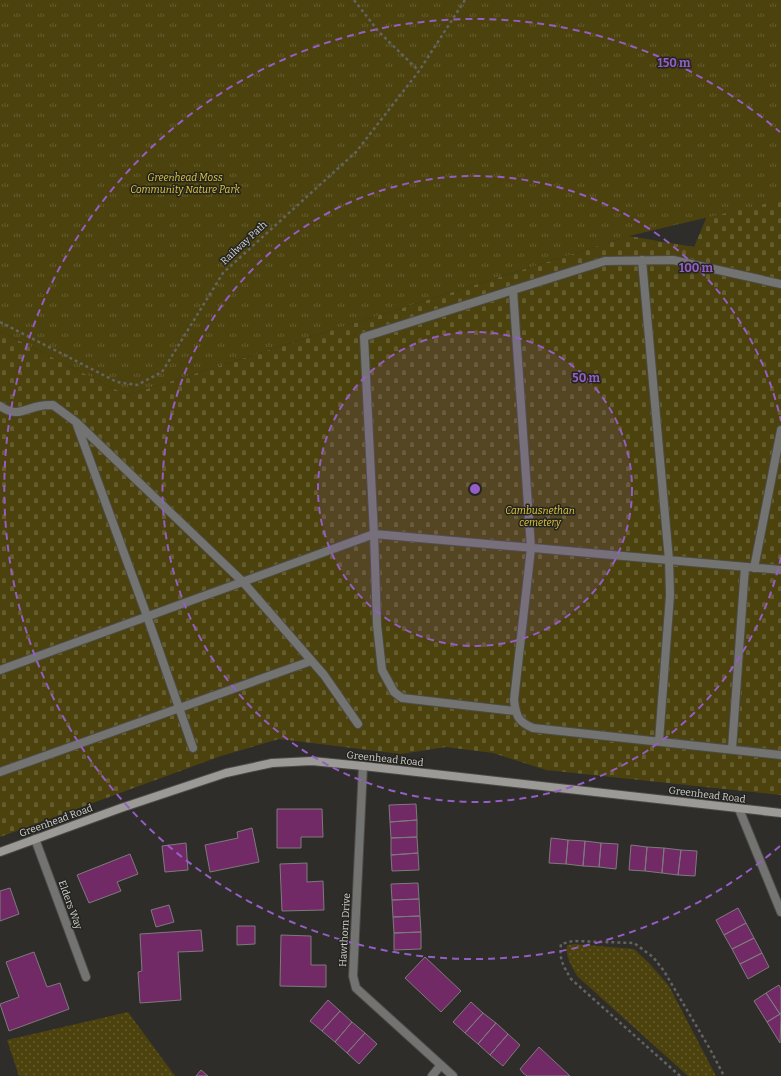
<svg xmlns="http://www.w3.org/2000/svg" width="781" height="1076" font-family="Bitter,serif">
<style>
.grass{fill:url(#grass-dots)}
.cemetery{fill:url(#cemetery-stones)}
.park{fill:url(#park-tufts)}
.building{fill:#712a66;stroke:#7e7a7d}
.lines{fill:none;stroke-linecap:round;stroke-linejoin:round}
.lane-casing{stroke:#4c4b47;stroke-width:10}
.street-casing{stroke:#4c4b47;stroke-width:10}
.secondary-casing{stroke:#4c4b47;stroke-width:10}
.path{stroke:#646360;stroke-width:2.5;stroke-dasharray:3 3;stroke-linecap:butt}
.lane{stroke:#737371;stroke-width:8}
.street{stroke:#737371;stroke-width:8}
.secondary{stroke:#9b9a97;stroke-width:8}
.ring{fill:none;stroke:#955ec4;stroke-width:2;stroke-dasharray:7 5}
.labels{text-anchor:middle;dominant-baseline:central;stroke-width:3;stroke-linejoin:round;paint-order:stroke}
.park-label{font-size:10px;font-style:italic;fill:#e2c839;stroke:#242420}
.street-label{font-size:10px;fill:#d2d1cf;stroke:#242420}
.centre{fill:#955ec4;stroke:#242420;stroke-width:2}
.ring-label{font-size:12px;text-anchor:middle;font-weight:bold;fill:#955ec4;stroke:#242420;stroke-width:3;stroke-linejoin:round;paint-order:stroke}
</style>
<defs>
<pattern id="grass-dots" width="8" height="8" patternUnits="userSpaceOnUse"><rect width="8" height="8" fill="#4c420d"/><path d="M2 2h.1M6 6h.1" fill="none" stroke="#655c2f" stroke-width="1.8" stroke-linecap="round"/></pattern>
<pattern id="cemetery-stones" width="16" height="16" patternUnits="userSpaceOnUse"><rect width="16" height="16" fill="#4c420d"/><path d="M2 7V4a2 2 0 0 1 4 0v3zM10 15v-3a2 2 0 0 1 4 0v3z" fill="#655c2f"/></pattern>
<pattern id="park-tufts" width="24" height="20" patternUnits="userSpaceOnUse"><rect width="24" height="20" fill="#4c420d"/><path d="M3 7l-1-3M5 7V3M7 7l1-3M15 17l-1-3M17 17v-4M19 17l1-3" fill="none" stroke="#655c2f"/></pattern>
</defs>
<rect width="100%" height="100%" fill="#2e2d29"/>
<!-- grass -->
<path class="grass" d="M575,944L634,949L650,964L669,986L716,1076H688L577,976C572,966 565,957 567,945Z
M128,1012L175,1076H19L7,1040Z"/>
<!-- cemetery -->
<path class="cemetery" d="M721,183L781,194V795L546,770L493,753L446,747L401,754L279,739L221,756L0,837V331L127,395L629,236L694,247Z"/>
<!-- park -->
<path class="park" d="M0,0H781V200L629,236L127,395L0,331Z"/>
<!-- building -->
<path class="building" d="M416,804L417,820L390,822L389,805Z
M277,809H322L323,837H301V848H277Z
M417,820V837L391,838L390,822Z
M252,828L259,862L210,872L205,845L238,838L237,832Z
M417,837L418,853L391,855V838Z
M551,838L568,840L566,864L549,863Z
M568,840L585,841L583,866L566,864Z
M585,841L601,843L599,867L583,866Z
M186,843L188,870L165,872L162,846Z
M601,843L618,844L616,869L599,867Z
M631,845L647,847L645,871L629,870Z
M647,847L664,848L662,873L645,871Z
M664,848L681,850L678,875L662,873Z
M681,850L697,851L695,876L678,875Z
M418,853L419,870L392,871L391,855Z
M130,854L138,874L117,882L121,891L89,903L77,875Z
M307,863V882L323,881L324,910L282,911L280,864Z
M418,883L419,899L392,900L391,884Z
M10,888L19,914L0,921V891Z
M419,899L420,916L393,917L392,900Z
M169,905L174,922L156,927L151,910Z
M738,908L746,923L724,935L716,920Z
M420,916L421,932L394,933L393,917Z
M746,923L754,938L732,949L724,935Z
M237,926H255V944L237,945Z
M201,930L203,951L178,952L181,1000L140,1003L138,972L142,971L140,934Z
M421,932V949L394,950V933Z
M281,935L311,936V965H326V987L280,986Z
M754,938L762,953L740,964L732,949Z
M34,952L47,987L60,983L69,1009L9,1031L0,1004L19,997L6,962Z
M762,953L769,967L748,979L740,964Z
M425,957L461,991L441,1012L405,978Z
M779,985L781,989V1013L780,1014L766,993Z
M766,993L780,1014L767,1022L754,1001Z
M328,1000L340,1011L322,1031L310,1021Z
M471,1002L483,1013L465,1033L453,1022Z
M340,1011L352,1022L335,1042L322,1031Z
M483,1013L496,1023L478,1044L465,1033Z
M780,1014L781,1016L780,1043L767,1022Z
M352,1022L365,1033L347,1053L335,1042Z
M496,1023L508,1034L490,1055L478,1044Z
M365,1033L377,1044L359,1064L347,1053Z
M508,1034L520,1045L503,1066L490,1055Z
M539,1047L570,1076H527L523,1073L520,1069Z
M201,1070L208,1076H196Z"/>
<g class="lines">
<defs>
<path id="lane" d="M642,260L669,560L670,595L659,741
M513,290L531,548L514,700C516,716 518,722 533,728L781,755
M0,406C18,418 23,409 40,406C44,405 48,405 53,405L76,422L243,582L324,675L358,724
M77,425L147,616L193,748
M754,568L781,430
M0,670L374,534L781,570
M515,711L402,698L394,692L382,670L377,625L374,534L364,337L605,261L673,260L781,284
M732,749L745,567
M0,772L311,661"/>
<path id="street" d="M363,766L353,976L356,988L453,1076
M739,809L781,912
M35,839L86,977
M432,1076L440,1066"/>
<path id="secondary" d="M0,852L121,808L226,773L272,763L312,761L363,766L781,813"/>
</defs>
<!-- lane casing -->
<use href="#lane" class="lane-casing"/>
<!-- street casing -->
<use href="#street" class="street-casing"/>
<!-- secondary casing -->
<use href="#secondary" class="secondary-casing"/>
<!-- path -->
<path class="path" d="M354,0L379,32L419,71
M0,322L117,382L137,385L162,372L223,273L356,152L419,71L465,0
M680,1076L571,979C563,965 559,960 561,944L573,941L634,943L653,957L664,971L710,1049L724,1076"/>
<!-- lane -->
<use href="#lane" class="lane"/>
<!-- street -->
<use href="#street" class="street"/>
<!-- secondary -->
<use href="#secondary" class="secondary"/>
</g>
<!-- distance rings -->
<circle cx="475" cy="489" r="157" fill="#955ec4" fill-opacity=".12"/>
<g class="ring">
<circle cx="475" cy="489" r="157"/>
<path d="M781 557A313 313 0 1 1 781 421"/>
<path d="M780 846A470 470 0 1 1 780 132"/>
</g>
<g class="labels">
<!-- park labels -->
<g class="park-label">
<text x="185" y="178">Greenhead Moss<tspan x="185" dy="12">Community Nature Park</tspan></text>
<text x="540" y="511">Cambusnethan<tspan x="540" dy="12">cemetery</tspan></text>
</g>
<!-- street labels -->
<g class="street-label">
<text transform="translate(244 243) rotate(-43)">Railway Path</text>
<text transform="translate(385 759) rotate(6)">Greenhead Road</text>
<text transform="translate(707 795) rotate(7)">Greenhead Road</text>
<text transform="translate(56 821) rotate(-20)">Greenhead Road</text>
<text transform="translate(70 905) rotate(70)">Elders Way</text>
<text transform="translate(345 930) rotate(-87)">Hawthorn Drive</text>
</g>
</g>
<circle cx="475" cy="489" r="6" class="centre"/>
<g class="ring-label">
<text x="674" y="67">150 m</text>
<text x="696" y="272">100 m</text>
<text x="586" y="382">50 m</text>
</g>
</svg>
